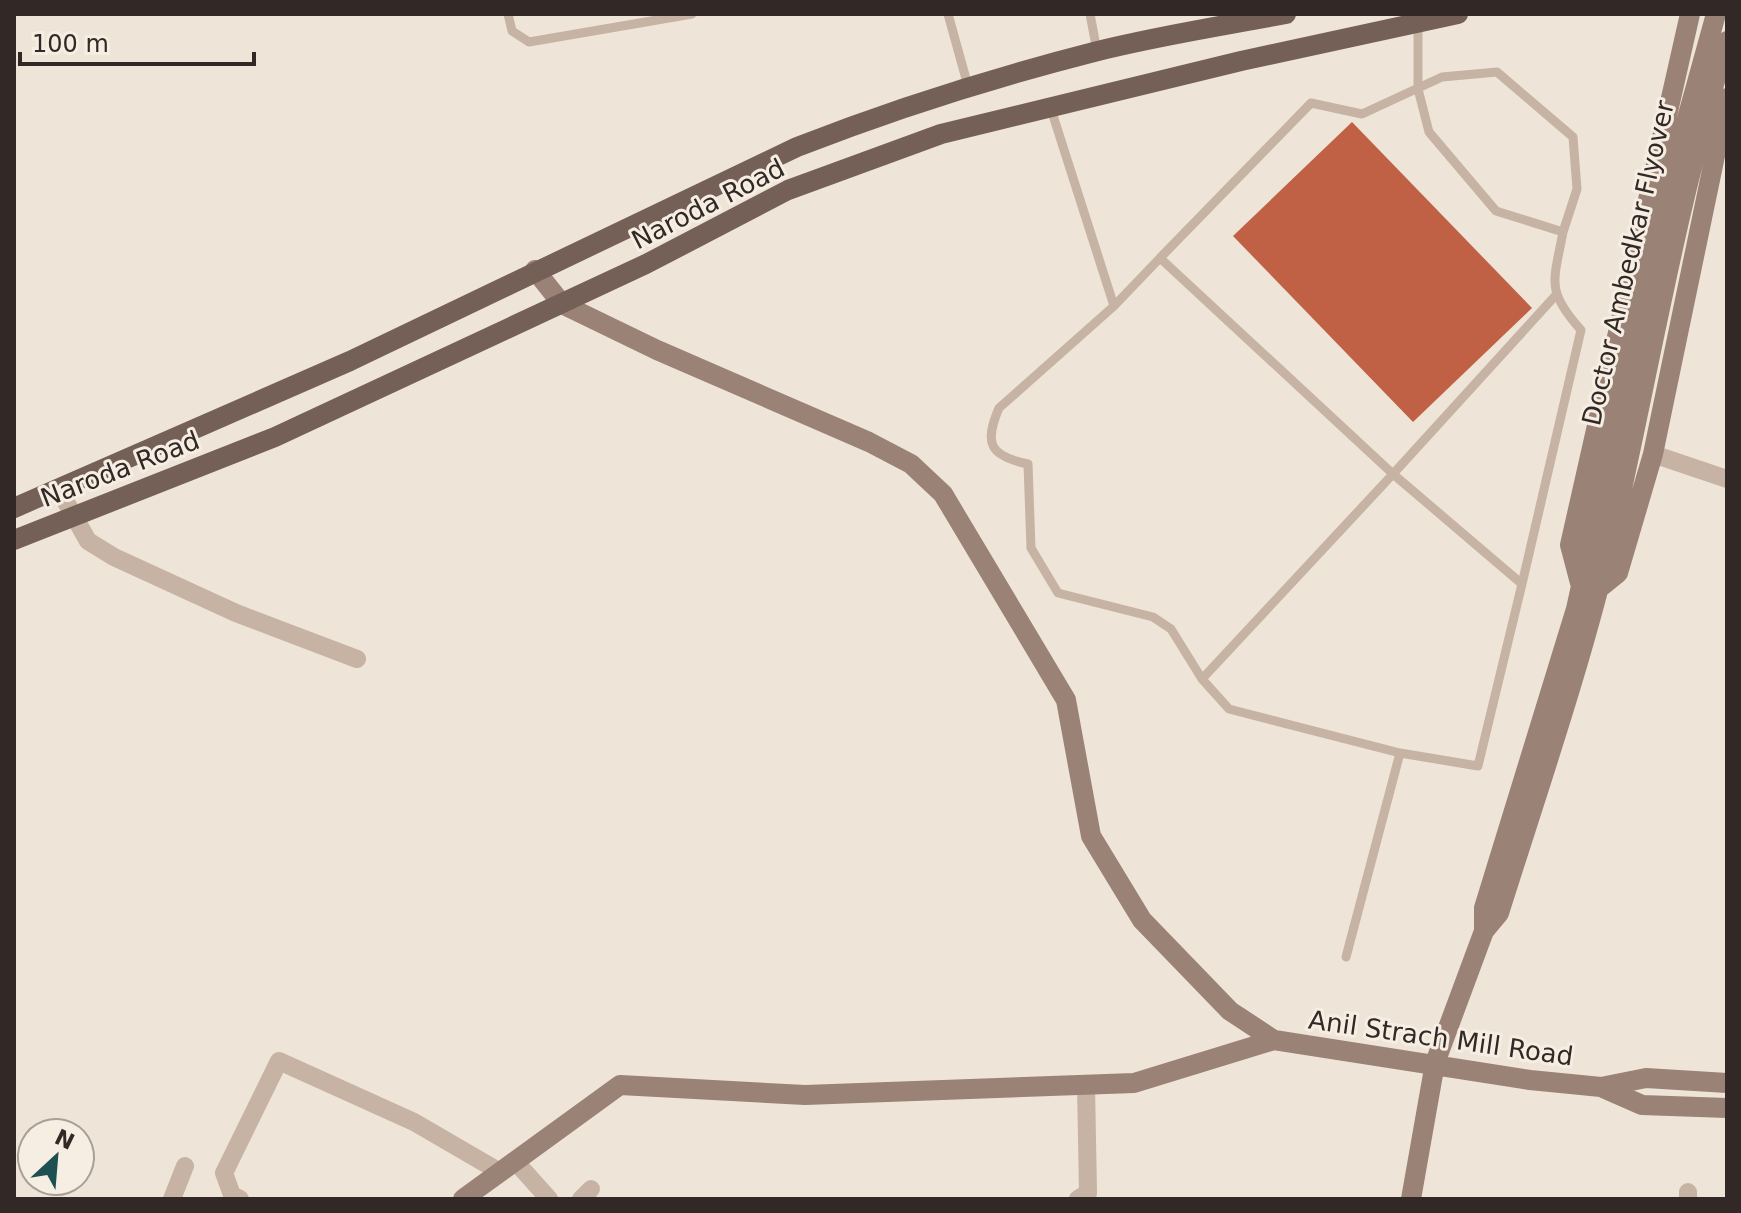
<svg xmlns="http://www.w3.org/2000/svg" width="1741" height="1213" font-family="'DejaVu Sans',sans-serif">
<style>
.building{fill:#c06145}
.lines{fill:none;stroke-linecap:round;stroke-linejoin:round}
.lane{stroke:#c6b3a4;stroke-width:9}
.street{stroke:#c6b3a4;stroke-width:18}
.secondary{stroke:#9a8276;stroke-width:20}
.primary{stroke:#746057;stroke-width:20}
.labels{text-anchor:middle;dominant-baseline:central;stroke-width:6;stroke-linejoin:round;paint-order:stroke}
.street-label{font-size:26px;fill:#322926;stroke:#f7eee3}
</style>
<rect width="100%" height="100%" fill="#efe4d8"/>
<!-- building -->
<path class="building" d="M1352,122L1532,308L1413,422L1233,236Z"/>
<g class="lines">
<!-- lane -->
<path class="lane" d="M508,14L512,31L529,42L692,14
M948,14L968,86
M1090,14L1097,51
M1050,106L1114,306L999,408C984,443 989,456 1028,464L1031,548L1058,593L1153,617L1171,629L1202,679L1229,709L1400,753L1478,766L1522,584L1393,474L1202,679
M1160,258L1311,103L1362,114L1442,77L1497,72L1573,137L1577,189L1563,232L1496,211L1429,132L1418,89V23
M1114,306L1160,258L1393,474L1556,295
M1522,584L1581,330C1545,290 1554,281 1563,232
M1346,957L1400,753"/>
<!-- street -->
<path class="street" d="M1653,454L1727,479
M58,488L88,541L114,557L236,613L357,659
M515,1161L549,1199
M1688,1192V1199
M172,1199L185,1166
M240,1199L232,1195L224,1173L279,1061L414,1122L500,1172
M581,1199L591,1189
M1078,1199L1088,1193L1086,1085"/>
<!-- secondary -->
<path class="secondary" d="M535,270L562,304L657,350L869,442L911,464L943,494L1066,700L1091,836L1142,920L1230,1011L1274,1040L1530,1080L1601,1087L1646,1078L1727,1083
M1580,583L1570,545L1690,14
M1597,590L1618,573L1653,454L1727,98
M1484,931L1499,913C1539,786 1583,660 1613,530C1650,366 1677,201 1727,41
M1601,1087L1642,1105L1727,1108
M463,1199L620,1085L805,1095L1134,1083L1274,1040
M1411,1199L1435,1063L1484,931V908L1576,609L1665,198L1716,14"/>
<!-- primary -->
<path class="primary" d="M14,508L350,361L797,147C894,109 992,78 1094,52C1157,36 1222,26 1286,14
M14,540L275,437L646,264L788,190L941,134L1241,61L1458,14"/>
</g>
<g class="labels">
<!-- street labels -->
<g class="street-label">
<text transform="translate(708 204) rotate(-27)">Naroda Road</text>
<text transform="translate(1628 263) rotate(-77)">Doctor Ambedkar Flyover</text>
<text transform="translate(120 469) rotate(-21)">Naroda Road</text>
<text transform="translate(1441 1038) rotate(8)">Anil Strach Mill Road</text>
</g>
</g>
<!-- border -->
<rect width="1741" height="1213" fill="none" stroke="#322926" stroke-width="32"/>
<!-- north arrow -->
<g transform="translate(56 1157) rotate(26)"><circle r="38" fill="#f7eee3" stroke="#a89f97" stroke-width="2"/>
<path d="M0-6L14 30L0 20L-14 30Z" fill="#1e4f51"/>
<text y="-12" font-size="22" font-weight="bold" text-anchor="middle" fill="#322926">N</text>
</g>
<!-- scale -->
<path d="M20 52v12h234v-12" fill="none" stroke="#322926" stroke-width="4"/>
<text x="32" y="52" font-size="24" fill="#322926" stroke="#f7eee3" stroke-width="6" paint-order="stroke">100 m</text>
</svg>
